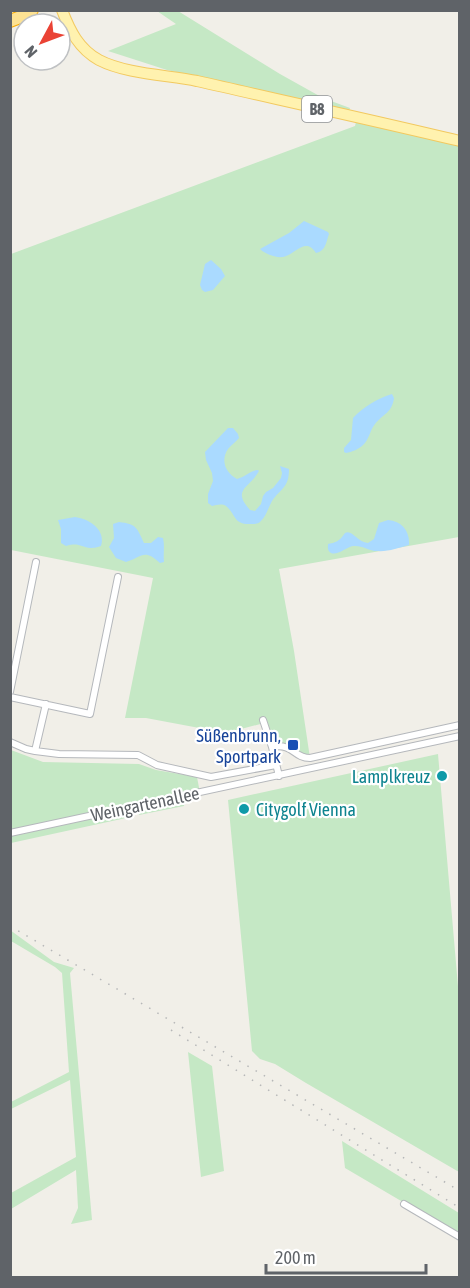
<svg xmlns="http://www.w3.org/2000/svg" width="470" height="1288" font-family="'Asap Condensed',sans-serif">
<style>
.green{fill:#c5e8c5}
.water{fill:#aadaff}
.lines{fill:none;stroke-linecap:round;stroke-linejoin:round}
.street-casing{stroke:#b5b8bc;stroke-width:8}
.primary-casing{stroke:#f2c960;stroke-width:12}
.highway-casing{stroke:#f9ab00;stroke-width:14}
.street{stroke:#fff;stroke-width:6}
.primary{stroke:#fff2af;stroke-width:10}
.highway{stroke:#fde293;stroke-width:12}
.rail{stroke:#b6b7b8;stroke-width:1.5;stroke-dasharray:1.5 8;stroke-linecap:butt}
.transit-dot{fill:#1a4fb4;stroke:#fff;stroke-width:2}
.culture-dot{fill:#0f9aa8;stroke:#fff;stroke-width:2}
.labels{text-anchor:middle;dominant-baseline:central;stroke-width:4.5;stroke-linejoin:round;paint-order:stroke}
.shield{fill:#fff;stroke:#8f9295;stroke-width:1.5}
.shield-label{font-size:16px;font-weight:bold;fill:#5f6368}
.transit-label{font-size:18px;fill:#164399;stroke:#fff;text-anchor:end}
.culture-label{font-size:18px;fill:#0d838f;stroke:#fff;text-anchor:end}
.street-label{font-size:18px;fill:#5f6368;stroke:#fff}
</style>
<rect width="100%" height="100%" fill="#f1efe8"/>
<!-- green -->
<path class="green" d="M157,11H178L280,74L323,98L350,108L349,111L167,70L108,51L176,24Z
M356,122L459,145V537L279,569L294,651L310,758L290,748L272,747L264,723L226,733L146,718H125L153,578L11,550V254L355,126Z
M11,750L43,762L139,764L156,770L197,777L200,793L11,833Z
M438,754L459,998V1172L306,1083L275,1064L260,1059L252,1051L228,800Z
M185,798L184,806L139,815L137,808Z
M128,810L126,818L11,843L10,835Z
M10,930L54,962L74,968L70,973L92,1220L71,1224L78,1208L76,1170L11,1209V1193L76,1157L70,1080L11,1109V1102L69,1072L62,973L55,967L11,941Z
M188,1052L212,1066L224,1171L201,1177Z
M342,1141L459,1213V1235L345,1168Z"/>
<!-- water -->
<path class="water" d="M304,221L328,232L329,234C326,242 326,251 316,253C305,236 295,255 283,257C276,258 265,254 260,249L289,233Z
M211,260L221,269L225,276L213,290L205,292L202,290L200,285L205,264Z
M392,394L394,398C392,413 383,414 375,424C370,430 369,440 363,445C359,449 352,452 346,453L344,452V448L351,440L353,418C363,407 378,398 392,394Z
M228,428H233L238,434L239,438C236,442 231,445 228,449C220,461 226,473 237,479C246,477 249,471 258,470L259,471C250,488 231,489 250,510L255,511L261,504L263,496L266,492L273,488L281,478L282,473L280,466L289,469C289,488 281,488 272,501C268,508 266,517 260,522C257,524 255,524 251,524C233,525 236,514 226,506C222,503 216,505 212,506L208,503V494L213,481L212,473L206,460L205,452Z
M75,517C90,519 106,530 101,546C99,547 93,548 91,548C80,547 79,542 66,546L61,543V529L58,520Z
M388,520C402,521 410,531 409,545C399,548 387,552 377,551C369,551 362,545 353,546C347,547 337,556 331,553C327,550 328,548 328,544C333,543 338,542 342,537C343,536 344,534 345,533C352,529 357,542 368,543L374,539L379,523Z
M119,522C137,524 137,528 144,543H151L158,537L163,538C165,546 163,554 164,562L160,563C144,548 142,557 126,562L116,558L109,547L114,538L113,524Z"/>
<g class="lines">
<defs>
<path id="street" d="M10,692L36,562
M10,697L90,714L118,577
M263,720L272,747L279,776
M10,742L26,749L35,751L59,754L138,755L157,765L211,777L276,765
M272,747C294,743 293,758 310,758L460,725
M35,751L46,704
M10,833L460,736
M404,1204L460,1237"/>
<path id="primary" d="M62,10C70,31 79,49 99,60C126,74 167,75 197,81C285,101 372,120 460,141"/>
<path id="highway" d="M10,21L23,16L32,10"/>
</defs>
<!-- street casing -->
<use href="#street" class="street-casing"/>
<!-- primary casing -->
<use href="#primary" class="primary-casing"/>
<!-- highway casing -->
<use href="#highway" class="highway-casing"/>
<!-- street -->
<use href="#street" class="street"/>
<!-- primary -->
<use href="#primary" class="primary"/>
<!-- highway -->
<use href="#highway" class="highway"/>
<!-- rail -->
<path class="rail" d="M10,926L460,1191
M171,1030L460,1208"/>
</g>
<!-- markers -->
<rect class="transit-dot" x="287" y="739" width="12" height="12" rx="3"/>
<g class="culture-dot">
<circle cx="442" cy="776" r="6"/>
<circle cx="244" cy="809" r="6"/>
</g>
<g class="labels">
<!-- shield labels -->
<rect class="shield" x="302" y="96" width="30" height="26" rx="4.5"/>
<g class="shield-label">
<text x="317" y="109">B8</text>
</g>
<!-- transit labels -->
<g class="transit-label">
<text x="281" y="735">Süßenbrunn,<tspan x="281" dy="21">Sportpark</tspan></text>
</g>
<!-- culture labels -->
<g class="culture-label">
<text x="430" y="776">Lamplkreuz</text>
<text x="256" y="809" text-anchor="start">Citygolf Vienna</text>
</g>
<!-- street labels -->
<g class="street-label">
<text transform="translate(145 804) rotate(-12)">Weingartenallee</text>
</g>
</g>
<!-- border -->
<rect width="470" height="1288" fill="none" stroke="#5f6368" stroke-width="24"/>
<!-- north arrow -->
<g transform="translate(42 42) rotate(229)"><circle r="28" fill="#ffffff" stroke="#bfc1c3" stroke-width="1.5"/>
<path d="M0-4.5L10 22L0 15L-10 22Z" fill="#ea4335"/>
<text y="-9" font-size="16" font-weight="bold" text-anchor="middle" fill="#5f6368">N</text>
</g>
<!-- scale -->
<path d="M266 1264v9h160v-9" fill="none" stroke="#5f6368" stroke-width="3"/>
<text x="275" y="1264" font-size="18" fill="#5f6368" stroke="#ffffff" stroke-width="4.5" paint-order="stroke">200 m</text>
</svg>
